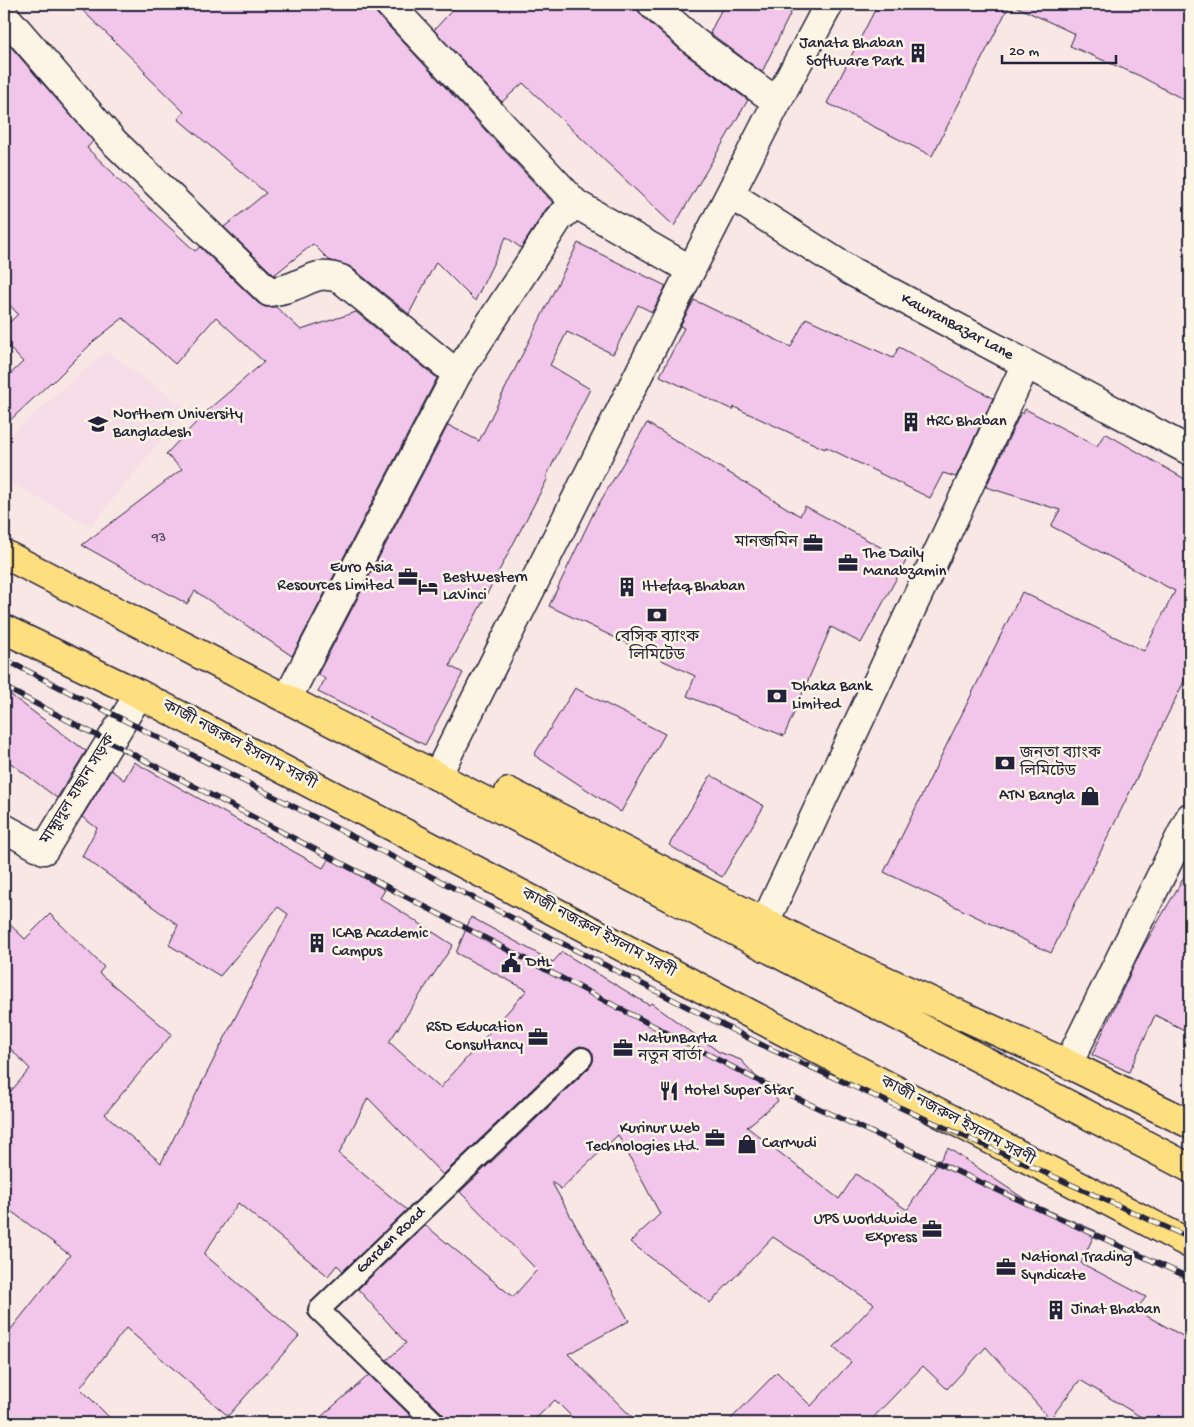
<svg xmlns="http://www.w3.org/2000/svg" width="1194" height="1427" font-family="'Gochi Hand','Noto Sans Bengali',sans-serif">
<style>
.built{fill:#f7dde7}
.building{fill:#f2c5ea;stroke:#22223b}
.lines{fill:none;stroke-linecap:round;stroke-linejoin:round}
.service-casing{stroke:#22223b;stroke-width:24}
.minor-casing{stroke:#22223b;stroke-width:31}
.trunk-casing{stroke:#22223b;stroke-width:31}
.service{stroke:#fcf5e5;stroke-width:20}
.minor{stroke:#fcf5e5;stroke-width:28}
.trunk{stroke:#fedf80;stroke-width:28}
.rail-casing{stroke:#22223b;stroke-width:5.5}
.rail{stroke:#fcf5e5;stroke-width:4;stroke-dasharray:11;stroke-linecap:butt}
.labels{text-anchor:middle;dominant-baseline:central;stroke-width:5;stroke-linejoin:round;paint-order:stroke}
.number-label{font-size:14px;fill:#564b67}
.poi-label{font-size:16px;fill:#22223b;stroke:#fcf5e5;text-anchor:start}
.street-label{font-size:16px;fill:#22223b;stroke:#fcf5e5}
</style>
<rect width="100%" height="100%" fill="#f9e7e6"/>
<filter id="ink" filterUnits="userSpaceOnUse"><feTurbulence type="fractalNoise" baseFrequency=".02" numOctaves="2"/><feDisplacementMap in="SourceGraphic" scale="10" xChannelSelector="R" yChannelSelector="G"/><feConvolveMatrix kernelMatrix="1 2 1 2 8 2 1 2 1" color-interpolation-filters="sRGB"/></filter>
<g filter="url(#ink)">
<!-- built -->
<path class="built" d="M106,351L187,408L91,526L4,480V440Z"/>
<!-- building -->
<path class="building" d="M76,4H370L378,15L553,203L546,209L521,248L506,237L475,301L436,262L409,314L351,267L329,260L313,244L274,275L224,227L266,193L178,119L184,112L144,73L146,72Z
M458,4H637V9L642,16L685,54L748,100L674,226L523,83L502,102L434,30Z
M724,4H795L762,72L710,33Z
M878,4H1010L932,156L827,103Z
M1011,4H1190V103L1140,76L1070,46L1075,34Z
M4,39L93,141L87,148L115,175L114,176L195,251L200,247L258,303L265,307H276L301,330L356,312L437,378L292,656L195,591L187,604L82,545L182,469L166,454L209,409L264,362L216,317L175,364L123,318L94,341L52,383L51,382L4,426V380L23,362L4,342V328L18,314L4,299Z
M578,243L666,286L652,312L638,305L613,354L567,332L550,365L590,389L546,477L548,478L453,658L450,666L463,673L425,745L318,692L325,679L318,674L448,425L479,441Z
M694,300L791,347L806,318L893,358L899,347L993,398L956,477L943,473L930,498L826,447L825,449L734,407L733,410L660,376L684,328L680,326Z
M1025,409L1097,446L1105,433L1190,482V669L1051,953L884,872L1022,592L1144,651L1175,591L1051,526L1060,510L986,487L1021,412L1023,414Z
M647,423L800,516L805,506L906,561L861,643L831,627L784,736L687,696L695,676L549,606L594,512Z
M575,688L665,734L621,812L534,755Z
M4,690L86,751L57,798L4,758Z
M134,762L323,868L329,858L385,890L380,898L453,945L389,1042L440,1088L527,990L456,953L471,917L553,962L562,952L649,1005L651,1003L719,1052L741,1060L778,1101L747,1127L839,1199L856,1174L907,1210L948,1148L1029,1202L1096,1231L1081,1263L1146,1297L1136,1310L1190,1340V1423H1151L1080,1380L1050,1419L986,1347L947,1389L923,1366L868,1423H727L777,1372L811,1406L851,1362L834,1347L874,1304L773,1237L710,1303L630,1242L660,1214L618,1135L561,1189L551,1181L629,1321L568,1354L638,1423H578L555,1400L531,1423H447L443,1414L387,1360L406,1343L358,1289L425,1225L513,1297L537,1270L460,1192L590,1067L593,1061V1055L590,1049L585,1047L580,1046L574,1049L443,1175L368,1098L339,1154L407,1210L343,1271L337,1265L328,1276L238,1203L204,1254L299,1336L228,1416L126,1328L80,1388L115,1423H4V1338L70,1255L4,1206V1099L30,1069L4,1042V919L25,939L50,914L104,967L99,973L172,1034L105,1114L161,1163L288,914L278,907L220,976L169,945L178,925L82,856L97,828L82,817L111,770L124,780Z
M711,775L764,806L722,877L669,845Z
M1190,867V1033L1155,1015L1129,1072L1092,1055L1141,951Z
M369,1375L418,1423H314Z"/>
<g class="lines">
<defs>
<g id="service">
<path id="s1" d="M435,1423L319,1310L582,1058"/>
</g>
<g id="minor">
<path d="M389,4L576,204"/>
<path d="M652,4L695,42L777,102"/>
<path d="M4,15L113,141L269,292C275,291 282,290 288,288C310,281 317,270 341,279L457,374"/>
<path id="s2" d="M731,195L849,270L1190,451"/>
<path d="M287,699L457,374L559,218L576,204L691,270"/>
<path d="M437,776L691,270L777,102L829,4"/>
<path d="M4,828L44,850L139,694"/>
<path d="M765,922L1026,364"/>
<path d="M1068,1064L1190,817"/>
</g>
<path id="trunk" d="M4,554L437,776L1190,1168
M4,629L139,694L1190,1244
M509,792L817,949L1068,1064L1190,1124"/>
</defs>
<!-- service casing -->
<use href="#service" class="service-casing"/>
<!-- minor casing -->
<use href="#minor" class="minor-casing"/>
<!-- trunk casing -->
<use href="#trunk" class="trunk-casing"/>
<!-- service -->
<use href="#service" class="service"/>
<!-- minor -->
<use href="#minor" class="minor"/>
<!-- trunk -->
<use href="#trunk" class="trunk"/>
<defs>
<path id="rail" d="M4,659L766,1047L1190,1238
M4,687L759,1081L1190,1278"/>
</defs>
<!-- rail casing -->
<use href="#rail" class="rail-casing"/>
<!-- rail -->
<use href="#rail" class="rail"/>
</g>
</g>
<!-- icons -->
<defs>
<symbol id="building-bare" viewBox="-9 -9 18 18"><path d="M-4-6H4V6H1V3H-1V6H-4ZM-2.5-4.3h1.7v1.8h-1.7ZM.8-4.3h1.7v1.8H.8ZM-2.5-1h1.7V.8h-1.7ZM.8-1h1.7V.8H.8Z" fill="#22223b" stroke="#fcf5e5" stroke-width="2.5" paint-order="stroke"/></symbol>
<symbol id="university-bare" viewBox="-9 -9 18 18"><path d="M0-5L7-2L0 1L-7-2ZM-4 1L0 2.5L4 1V4Q0 6-4 4Z" fill="#22223b" stroke="#fcf5e5" stroke-width="2.5" paint-order="stroke"/></symbol>
<symbol id="office-bare" viewBox="-9 -9 18 18"><path d="M-6-3h4V-5.5h4V-3h4V5H-6ZM-1-4.5V-3h2v-1.5ZM-6 0V1H6V0Z" fill="#22223b" stroke="#fcf5e5" stroke-width="2.5" paint-order="stroke"/></symbol>
<symbol id="hotel-bare" viewBox="-9 -9 18 18"><path d="M-6-4.5h1.5V1H6V5H4.5V3h-9V5H-6ZM-4 0a1.8 1.8 0 1 1 3.6 0ZM.5 0V-2.5h3Q6-2.5 6 0Z" fill="#22223b" stroke="#fcf5e5" stroke-width="2.5" paint-order="stroke"/></symbol>
<symbol id="bank-bare" viewBox="-9 -9 18 18"><path d="M-6-4H6V4H-6ZM0-2.3a2.3 2.3 0 1 0 0 4.6a2.3 2.3 0 1 0 0-4.6Z" fill="#22223b" stroke="#fcf5e5" stroke-width="2.5" paint-order="stroke"/></symbol>
<symbol id="shop-bare" viewBox="-9 -9 18 18"><path d="M-5-2.5h2.3a2.7 3.5 0 0 1 5.4 0H5L5.5 6h-11ZM-1.5-2.5h3a1.5 2.3 0 0 0-3 0Z" fill="#22223b" stroke="#fcf5e5" stroke-width="2.5" paint-order="stroke"/></symbol>
<symbol id="civic-bare" viewBox="-9 -9 18 18"><path d="M-.6-6.5H3V-4.5H.6V-3L4-1V1h2V6H-6V1h2V-1L-.6-3ZM-1.2 2.5V6h2.4V2.5Z" fill="#22223b" stroke="#fcf5e5" stroke-width="2.5" paint-order="stroke"/></symbol>
<symbol id="restaurant-bare" viewBox="-9 -9 18 18"><path d="M-5-6h1v4h1v-4h1v4h1v-4h1v5L-1.5 .5V6h-2V.5L-5-1ZM5-6V6H3V1.5H1.5Q1.5-4 5-6Z" fill="#22223b" stroke="#fcf5e5" stroke-width="2.5" paint-order="stroke"/></symbol>
</defs>
<g fill-rule="evenodd">
<use href="#building-bare" x="904" y="39" width="28" height="28"/>
<use href="#building-bare" x="897" y="408" width="28" height="28"/>
<use href="#university-bare" x="84" y="410" width="28" height="28"/>
<use href="#office-bare" x="799" y="529" width="28" height="28"/>
<use href="#office-bare" x="834" y="549" width="28" height="28"/>
<use href="#office-bare" x="394" y="563" width="28" height="28"/>
<use href="#hotel-bare" x="414" y="573" width="28" height="28"/>
<use href="#building-bare" x="613" y="573" width="28" height="28"/>
<use href="#bank-bare" x="643" y="601" width="28" height="28"/>
<use href="#bank-bare" x="763" y="682" width="28" height="28"/>
<use href="#bank-bare" x="991" y="749" width="28" height="28"/>
<use href="#shop-bare" x="1076" y="782" width="28" height="28"/>
<use href="#building-bare" x="303" y="929" width="28" height="28"/>
<use href="#civic-bare" x="497" y="949" width="28" height="28"/>
<use href="#office-bare" x="524" y="1023" width="28" height="28"/>
<use href="#office-bare" x="609" y="1034" width="28" height="28"/>
<use href="#restaurant-bare" x="655" y="1077" width="28" height="28"/>
<use href="#office-bare" x="701" y="1124" width="28" height="28"/>
<use href="#shop-bare" x="733" y="1130" width="28" height="28"/>
<use href="#office-bare" x="918" y="1215" width="28" height="28"/>
<use href="#office-bare" x="992" y="1253" width="28" height="28"/>
<use href="#building-bare" x="1042" y="1296" width="28" height="28"/>
</g>
<g class="labels">
<!-- number labels -->
<g class="number-label">
<text x="159" y="538">93</text>
</g>
<!-- poi labels -->
<g class="poi-label">
<text x="903" y="44" text-anchor="end">Janata Bhaban<tspan x="903" dy="18">Software Park</tspan></text>
<text x="113" y="415">Northern University<tspan x="113" dy="18">Bangladesh</tspan></text>
<text x="926" y="422">HRC Bhaban</text>
<text x="798" y="543" text-anchor="end">মানব্জমিন</text>
<text x="863" y="554">The Daily<tspan x="863" dy="18">Manabzamin</tspan></text>
<text x="393" y="568" text-anchor="end">Euro Asia<tspan x="393" dy="18">Resources Limited</tspan></text>
<text x="443" y="578">BestWestern<tspan x="443" dy="18">LaVinci</tspan></text>
<text x="642" y="587">Ittefaq Bhaban</text>
<text x="657" y="638" text-anchor="middle">বেসিক ব্যাংক<tspan x="657" dy="18">লিমিটেড</tspan></text>
<text x="792" y="687">Dhaka Bank<tspan x="792" dy="18">Limited</tspan></text>
<text x="1020" y="754">জনতা ব্যাংক<tspan x="1020" dy="18">লিমিটেড</tspan></text>
<text x="1075" y="796" text-anchor="end">ATN Bangla</text>
<text x="332" y="934">ICAB Academic<tspan x="332" dy="18">Campus</tspan></text>
<text x="526" y="963">DHL</text>
<text x="523" y="1028" text-anchor="end">RSD Education<tspan x="523" dy="18">Consultancy</tspan></text>
<text x="638" y="1039">NatunBarta<tspan x="638" dy="18">নতুন বার্তা</tspan></text>
<text x="684" y="1091">Hotel Super Star</text>
<text x="700" y="1129" text-anchor="end">Kurinur Web<tspan x="700" dy="18">Technologies Ltd.</tspan></text>
<text x="762" y="1144">CarMudi</text>
<text x="917" y="1220" text-anchor="end">UPS Worldwide<tspan x="917" dy="18">Express</tspan></text>
<text x="1021" y="1258">National Trading<tspan x="1021" dy="18">Syndicate</tspan></text>
<text x="1071" y="1310">Jinat Bhaban</text>
</g>
<!-- street labels -->
<g class="street-label">
<text stroke="none"><textPath href="#s2" startOffset="262">KawranBazar Lane</textPath></text>
<text transform="translate(239 746) rotate(28)">কাজী নজরুল ইসলাম সরণী</text>
<text transform="translate(79 790) rotate(-58)">মাহ্মুদুল হাছান সড়ক</text>
<text transform="translate(598 934) rotate(28)">কাজী নজরুল ইসলাম সরণী</text>
<text transform="translate(957 1122) rotate(28)">কাজী নজরুল ইসলাম সরণী</text>
<text stroke="none"><textPath href="#s1" startOffset="262">Garden Road</textPath></text>
</g>
</g>
<!-- margin -->
<rect width="1194" height="1427" fill="none" stroke="#fcf5e5" stroke-width="20"/>
<rect x="10" y="10" width="1174" height="1407" fill="none" stroke="#22223b" stroke-width="2" filter="url(#ink)"/>
<!-- scale -->
<path d="M1002 55v8h114v-8" fill="none" stroke="#22223b" stroke-width="2.5"/>
<text x="1009" y="55" font-size="15" fill="#22223b" stroke="#fcf5e5" stroke-width="4" paint-order="stroke">20 m</text>
</svg>
